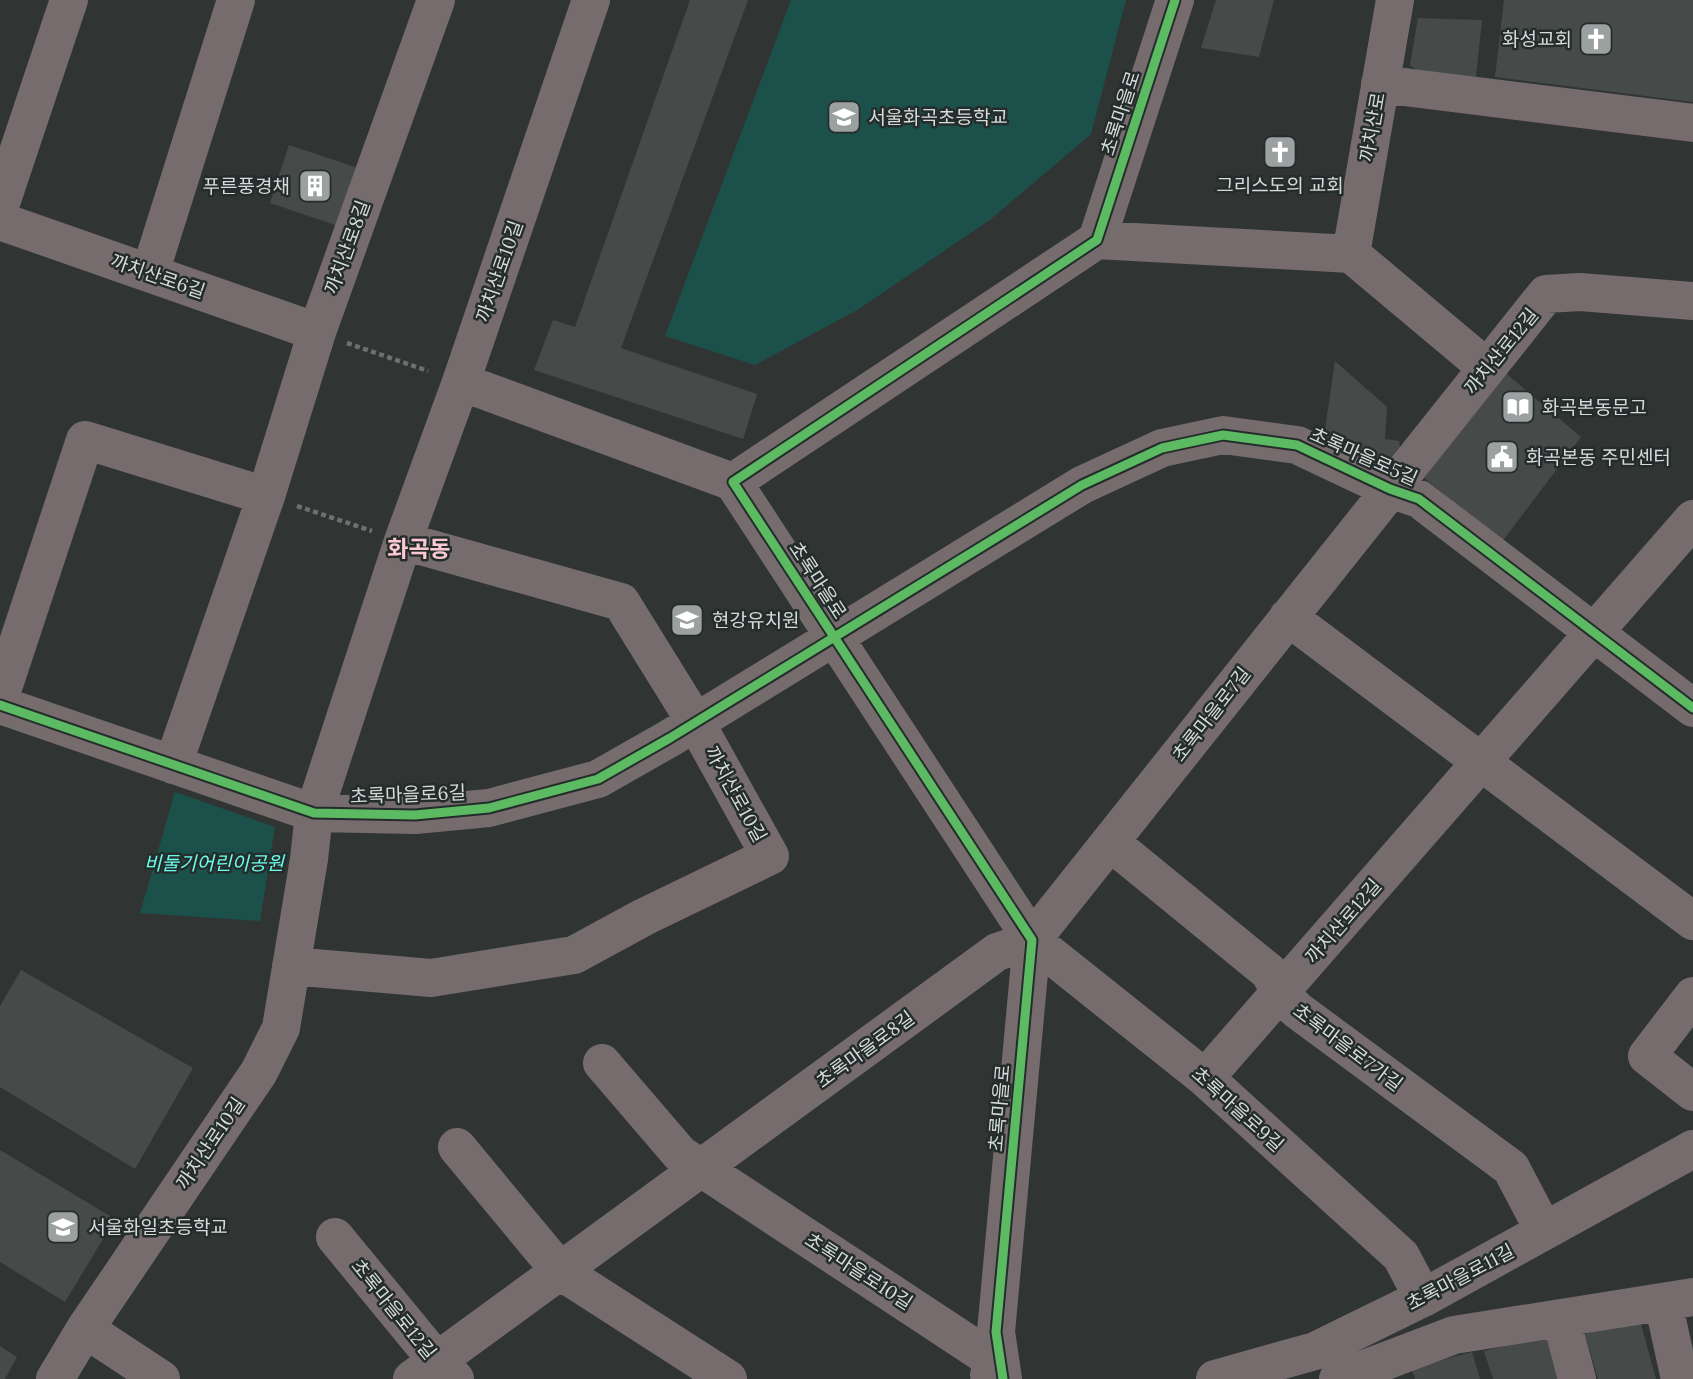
<svg xmlns="http://www.w3.org/2000/svg" width="1693" height="1379" font-family="Lora,'Noto Sans KR',serif">
<style>
.green{fill:#1b514a}
.building{fill:#464a49}
.lines{fill:none;stroke-linecap:round;stroke-linejoin:round}
.path{stroke:#716e6f;stroke-width:4.5;stroke-dasharray:5 3.5;stroke-linecap:butt}
.minor{stroke:#766c6e;stroke-width:38}
.cycleway-casing{stroke:#242d2b;stroke-width:13}
.cycleway{stroke:#5cba63;stroke-width:9}
.labels{text-anchor:middle;dominant-baseline:central;stroke-width:5;stroke-linejoin:round;paint-order:stroke}
.poi-label{font-size:19px;fill:#d5dbda;stroke:#242d2b;text-anchor:start}
.street-label{font-size:19px;fill:#d5dbda;stroke:#242d2b}
.park-label{font-size:19px;font-style:italic;fill:#6bfdeb;stroke:#242d2b}
.quarter-label{font-size:23px;font-weight:bold;fill:#fcc8d2;stroke:#242d2b}
</style>
<rect width="100%" height="100%" fill="#303534"/>
<!-- green -->
<path class="green" d="M791,0H1126L1091,134L991,219L859,309L755,365L665,336Z
M175,792L275,827L260,921L140,913Z"/>
<!-- building -->
<path class="building" d="M690,0H748L621,348L757,394L743,439L534,370L553,320L575,327Z
M1216,0H1274L1259,57L1201,48Z
M1504,0H1693V102L1495,77Z
M1418,18L1482,20L1476,77L1421,73L1410,65Z
M289,145L361,169L341,227L270,203Z
M1335,361L1387,407L1385,439L1399,441L1401,456L1390,467L1323,443Z
M1502,370L1581,437L1502,542L1423,477Z
M21,970L193,1068L135,1169L0,1087V1006Z
M0,1150L115,1219L65,1302L0,1262Z
M1639,1317L1656,1379H1598L1585,1334Z
M1552,1334L1564,1379H1493L1484,1351Z
M0,1346L17,1357L5,1379H0Z
M1472,1352L1480,1379H1415L1411,1368Z"/>
<g class="lines">
<!-- path -->
<path class="path" d="M347,343L428,371
M297,506L372,531"/>
<!-- minor -->
<path class="minor" d="M1380,84L1693,123
M0,206L69,0
M0,221L317,332
M1097,240L1351,254L1487,368
M1351,254L1395,0
M150,273L236,0
M461,382L733,482
M1288,617L1693,921
M0,697L85,440L266,496
M0,705L314,813L415,815L489,808L598,779L670,738L1082,485L1162,448L1223,435L1297,445L1390,489L1419,499L1693,708
M173,765L266,496L317,332L436,0
M1110,842L1269,972L1280,992L1297,1010L1511,1168L1544,1231
M1032,940L1546,294L1580,292L1693,301
M1032,940L1205,1078L1401,1256L1423,1298
M291,966L431,978L574,955L644,917L770,856L696,723L621,602L403,541
M1693,996L1647,1056L1693,1092
M602,1063L680,1154L999,1364L989,1375
M1205,1078L1693,519
M457,1147L560,1271L728,1379
M335,1237L437,1361L455,1379
M1663,1302L1680,1379
M1561,1318L1577,1379
M85,1329L161,1379
M55,1379L85,1329L259,1072L281,1028L309,859L314,813L403,541L461,382L591,0
M412,1379L997,952L1032,940
M1003,1379L996,1332L1032,940L733,482L1097,240L1175,0
M1215,1379L1315,1351L1423,1298L1693,1149
M1338,1379L1454,1335L1693,1297"/>
<defs>
<path id="cycleway" d="M0,705L314,813L415,815L489,808L598,779L670,738L1082,485L1162,448L1223,435L1297,445L1390,489L1419,499L1693,708
M1003,1379L996,1332L1032,940L733,482L1097,240L1175,0"/>
</defs>
<!-- cycleway casing -->
<use href="#cycleway" class="cycleway-casing"/>
<!-- cycleway -->
<use href="#cycleway" class="cycleway"/>
</g>
<!-- icons -->
<defs>
<symbol id="church-square" viewBox="-11 -11 22 22"><rect x="-9" y="-9" width="18" height="18" rx="4" fill="#9ba1a0" stroke="#242d2b"/><path d="M-1.2-6h2.4v3.5h3.3v2.4h-3.3V6h-2.4V-.1h-3.3v-2.4h3.3Z" fill="#fff"/></symbol>
<symbol id="school-square" viewBox="-11 -11 22 22"><rect x="-9" y="-9" width="18" height="18" rx="4" fill="#9ba1a0" stroke="#242d2b"/><path d="M0-5L7-2L0 1L-7-2ZM-4 1L0 2.5L4 1V4Q0 6-4 4Z" fill="#fff"/></symbol>
<symbol id="building-square" viewBox="-11 -11 22 22"><rect x="-9" y="-9" width="18" height="18" rx="4" fill="#9ba1a0" stroke="#242d2b"/><path d="M-4-6H4V6H1V3H-1V6H-4ZM-2.5-4.3h1.7v1.8h-1.7ZM.8-4.3h1.7v1.8H.8ZM-2.5-1h1.7V.8h-1.7ZM.8-1h1.7V.8H.8Z" fill="#fff"/></symbol>
<symbol id="library-square" viewBox="-11 -11 22 22"><rect x="-9" y="-9" width="18" height="18" rx="4" fill="#9ba1a0" stroke="#242d2b"/><path d="M-6-4Q-3-5.5-.7-3.5V5Q-3 3-6 4ZM6-4Q3-5.5 .7-3.5V5Q3 3 6 4Z" fill="#fff"/></symbol>
<symbol id="civic-square" viewBox="-11 -11 22 22"><rect x="-9" y="-9" width="18" height="18" rx="4" fill="#9ba1a0" stroke="#242d2b"/><path d="M-.6-6.5H3V-4.5H.6V-3L4-1V1h2V6H-6V1h2V-1L-.6-3ZM-1.2 2.5V6h2.4V2.5Z" fill="#fff"/></symbol>
</defs>
<g fill-rule="evenodd">
<use href="#church-square" x="1577" y="20" width="38" height="38"/>
<use href="#school-square" x="825" y="98" width="38" height="38"/>
<use href="#church-square" x="1261" y="133" width="38" height="38"/>
<use href="#building-square" x="296" y="167" width="38" height="38"/>
<use href="#library-square" x="1499" y="388" width="38" height="38"/>
<use href="#civic-square" x="1483" y="438" width="38" height="38"/>
<use href="#school-square" x="668" y="601" width="38" height="38"/>
<use href="#school-square" x="44" y="1208" width="38" height="38"/>
</g>
<g class="labels">
<!-- poi labels -->
<g class="poi-label">
<text x="1572" y="39" text-anchor="end">화성교회</text>
<text x="868" y="117">서울화곡초등학교</text>
<text x="1280" y="185" text-anchor="middle">그리스도의 교회</text>
<text x="290" y="186" text-anchor="end">푸른풍경채</text>
<text x="1542" y="407">화곡본동문고</text>
<text x="1526" y="457">화곡본동 주민센터</text>
<text x="712" y="620">현강유치원</text>
<text x="88" y="1227">서울화일초등학교</text>
</g>
<!-- street labels -->
<g class="street-label">
<text transform="translate(1120 113) rotate(-72)">초록마을로</text>
<text transform="translate(1372 127) rotate(-80)">까치산로</text>
<text transform="translate(347 247) rotate(-70)">까치산로8길</text>
<text transform="translate(499 271) rotate(-71)">까치산로10길</text>
<text transform="translate(158 276) rotate(19)">까치산로6길</text>
<text transform="translate(1501 351) rotate(-51)">까치산로12길</text>
<text transform="translate(1364 456) rotate(24)">초록마을로5길</text>
<text transform="translate(818 580) rotate(57)">초록마을로</text>
<text transform="translate(1211 714) rotate(-52)">초록마을로7길</text>
<text transform="translate(408 794) rotate(-2)">초록마을로6길</text>
<text transform="translate(736 794) rotate(61)">까치산로10길</text>
<text transform="translate(1343 921) rotate(-49)">까치산로12길</text>
<text transform="translate(1348 1047) rotate(37)">초록마을로7가길</text>
<text transform="translate(865 1049) rotate(-36)">초록마을로8길</text>
<text transform="translate(999 1108) rotate(-85)">초록마을로</text>
<text transform="translate(1238 1109) rotate(42)">초록마을로9길</text>
<text transform="translate(210 1143) rotate(-56)">까치산로10길</text>
<text transform="translate(859 1271) rotate(33)">초록마을로10길</text>
<text transform="translate(1460 1277) rotate(-28)">초록마을로11길</text>
<text transform="translate(394 1309) rotate(51)">초록마을로12길</text>
</g>
<!-- park labels -->
<g class="park-label">
<text x="214" y="863">비둘기어린이공원</text>
</g>
<!-- quarter labels -->
<g class="quarter-label">
<text x="419" y="548">화곡동</text>
</g>
</g>
</svg>
